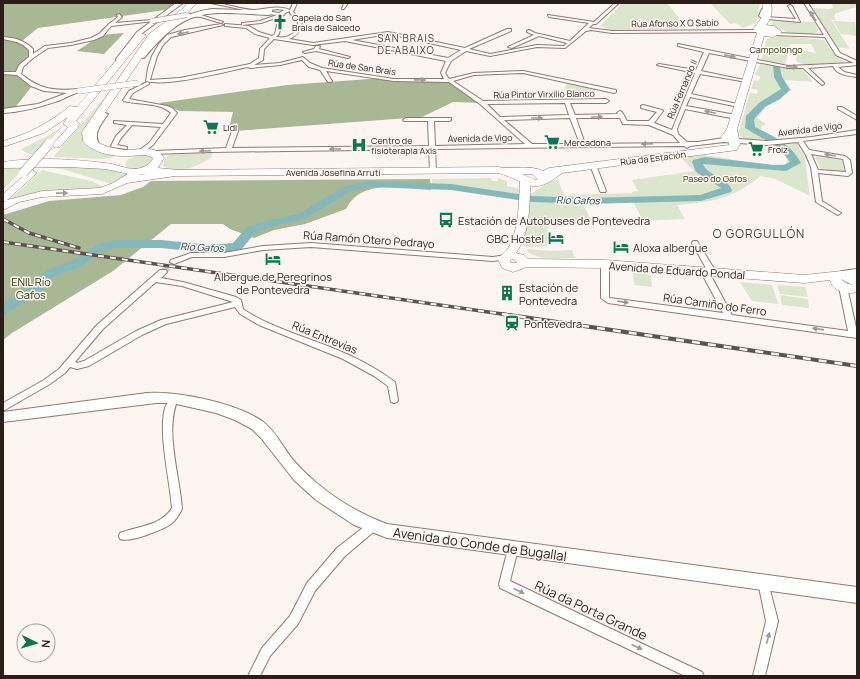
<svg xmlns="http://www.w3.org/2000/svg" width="860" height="679" font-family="Manrope,sans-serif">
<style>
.green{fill:#dce6cf}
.forest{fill:#a8b794}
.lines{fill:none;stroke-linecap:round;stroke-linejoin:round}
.river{fill:#87b8b9;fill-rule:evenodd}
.street-tunnel{stroke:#d2cac7;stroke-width:7;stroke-dasharray:7 3.5;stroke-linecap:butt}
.street-casing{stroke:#95776c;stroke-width:2}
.secondary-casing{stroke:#95776c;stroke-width:2}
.primary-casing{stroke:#95776c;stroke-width:1}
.highway-casing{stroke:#95776c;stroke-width:1}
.street{fill:#fff;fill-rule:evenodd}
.secondary{fill:#fff;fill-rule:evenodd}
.primary{fill:#fff;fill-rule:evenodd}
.highway{fill:#fff;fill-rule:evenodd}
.rail-far1-casing{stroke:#5d534e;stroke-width:3.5}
.rail-casing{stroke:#5d534e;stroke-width:4}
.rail-far1{stroke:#fcf5f2;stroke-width:2;stroke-dasharray:6;stroke-linecap:butt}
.rail{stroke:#fcf5f2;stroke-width:2.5;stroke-dasharray:8;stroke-linecap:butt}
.street-bridge-far1-casing{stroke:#95776c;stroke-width:5.5;stroke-linecap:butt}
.street-bridge-casing{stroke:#95776c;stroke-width:6;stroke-linecap:butt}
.primary-bridge-casing{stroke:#95776c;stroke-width:10;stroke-linecap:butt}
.street-bridge-far1{stroke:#fff;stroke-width:4.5}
.street-bridge{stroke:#fff;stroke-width:5.5}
.primary-bridge{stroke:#fff;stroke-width:9}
.oneway{fill:#9f9a98}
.labels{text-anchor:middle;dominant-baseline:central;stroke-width:3;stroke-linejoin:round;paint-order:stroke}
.far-poi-label{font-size:9px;fill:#2a1e19;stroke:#fcf5f2;text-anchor:start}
.far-street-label{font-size:9px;fill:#2a1e19;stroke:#fcf5f2}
.far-park-label{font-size:9px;fill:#2d3f05;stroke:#fcf5f2}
.far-neighbourhood-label{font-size:10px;letter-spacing:1px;fill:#563c31;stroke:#fcf5f2}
.far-water-label{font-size:10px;font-style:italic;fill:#174546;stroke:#fcf5f2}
.poi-label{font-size:11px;fill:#2a1e19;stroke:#fcf5f2;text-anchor:start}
.street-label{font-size:11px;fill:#2a1e19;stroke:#fcf5f2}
.park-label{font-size:11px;fill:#2d3f05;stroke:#fcf5f2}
.neighbourhood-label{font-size:12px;letter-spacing:1px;fill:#563c31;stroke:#fcf5f2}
.near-street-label{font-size:13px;fill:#2a1e19;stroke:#fcf5f2}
</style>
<rect width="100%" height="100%" fill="#fcf5f2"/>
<!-- green -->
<path class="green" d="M623,3H667L687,28L611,30L600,26Z
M760,3L756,23L743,28L736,23L730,24L711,4Z
M831,3H857V7L836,13L834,16L836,20H831L850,49L837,47L812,8L828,9L833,8Z
M772,20L814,22L819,30C806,42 784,31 771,25Z
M833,21L855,22L857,36L841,34Z
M782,36L824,40L834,54L845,62C836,66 803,67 796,61L798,50L816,53L811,44H790L785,65L761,60L767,39Z
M760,64L802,69L813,82L785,80L792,90L769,103L757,118L766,124L761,127L762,128L759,132L774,139H744L738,134L750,93L757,94L758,90L751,89L754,80L759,81L760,76L755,75Z
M568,83L596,89L592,95L564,89Z
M111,90L84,138L122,155L104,159L53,157Z
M65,124L36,155L26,153L21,149L48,136Z
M797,143L806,159L805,160L810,196L775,179L761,176C731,199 714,202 677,205L685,219L643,221L633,201L583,203L593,225L550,226L547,229V246L529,247L528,248L523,245L530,203L529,195L551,181L558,180L564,195L632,193V192L638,191L632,180L694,171L680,157L704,155L768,165L786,164L789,156L778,146Z
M213,152L211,158C195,167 180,175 163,166L165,157L170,155Z
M137,155H150L154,159L153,161C145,167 134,173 125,165L127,160Z
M816,156L840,160L842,161L844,172L821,169L815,157Z
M27,165L3,190V169Z
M46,166L108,169L126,175L112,184L62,169L45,167Z
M42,170L91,181L104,187L97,189L56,190L7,202Z
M491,178L492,181H498V178L507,181V186L518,188L520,192L519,196L455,186L432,185V179Z
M528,249L550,251L572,250L575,258C559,258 538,262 526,250Z
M633,273L651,275L652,287L634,285Z
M740,282L772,285L778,304L752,301Z
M777,285L805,287L808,297L780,294Z
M780,295L808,299L809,308L782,305Z"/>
<!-- forest -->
<path class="forest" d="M3,3H175L165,10L38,28L23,40L31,57L18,74L32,86L14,109L3,110Z
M124,33L104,54L77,51L101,35Z
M383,78L394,80L447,81L482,103L453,102L422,117L235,131L230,124L233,112L180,111L159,103L287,85Z
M430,179L431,190C402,188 361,178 346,209L305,224L274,230L254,238L230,229L223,224H171L113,271L12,333L3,340V215L49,201L121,195L143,187L151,181Z"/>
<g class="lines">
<!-- river -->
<path class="river" d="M773,64H779L782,77L790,90L780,99L765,107L754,119L755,127C773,136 791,144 801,163L786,171L703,164C708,176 727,177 732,190L731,192L701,201L587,204L532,202L451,190L369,187L351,191L305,219L273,226L255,233L241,250L237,251L210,253L161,248H116L106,250L80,267L54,276L40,293L3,315V304L30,287L46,270L72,261L98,244L116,240H161L210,245L233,243L247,227L266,221L298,214L343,187L369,181L451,184L532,196L587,198L700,195L721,188L696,172L692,162L693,160L705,157L774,165H784L790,162L779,148L745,128L746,116L759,103L781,89L774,77Z"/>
<!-- street-tunnel -->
<path class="street-tunnel" d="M163,272L174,262"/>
<defs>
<path id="street" d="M211,3C226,3 241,10 255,10C267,9 279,5 290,10L293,3H297L293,12L302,22C301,31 297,36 289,39L313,43L388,32L465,48L507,29H511V31L469,49L490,54L537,45L564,46L567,43L539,36L512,48L508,47L534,35L527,32V31L529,30L535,33L570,41L589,23L549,17L548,15L594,22L615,3H619L596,24H593L589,28L612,31L760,30V31L758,32L612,33L591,30L586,31L565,48L537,47L490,56L466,51L451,61L445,73L449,79L474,73L523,71L616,90V92L614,93L523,73L474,75L453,81L483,101L606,99L609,101L606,103H570L575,115L618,114L617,113L620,111L622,112L627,121H649L657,112L641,108V106L643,105L662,110L663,111L654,123L672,130L695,73L657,65L659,64L696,70L704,52L678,46V44L788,66L854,63L836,55L825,37L774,35V34L776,33L824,35L804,3H808L840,53L857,61V65L838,67L844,72L857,75V77C848,76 837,75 833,66L808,68L824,83V84L822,85L803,68H788L709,53L701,71L749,81L747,82L700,74L691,94L742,105L739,107L690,97L686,106L736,115L739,117L736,119L685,109L677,129L678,134L687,142H698L724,138L767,141L812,137L857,130V134L803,141L809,150L845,156L850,160L852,173L848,176L818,173L822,201L841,213L838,215L836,214L816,202L811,167L806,155L798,142L767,145L724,142L690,146L687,148L684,146L435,149L436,171L433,173L430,171L429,149L210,152L153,154L152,153L155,151L226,148L232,131L235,129L238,131L232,148L429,146L428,121H404L403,120L406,118H451V120L449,121H434L435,146L525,144L480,104L449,82L394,81L326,71L332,81L330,82H328L320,70L309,67L302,60L280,65L250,68L248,67C223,72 169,87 146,81L148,68L152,56L159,44L167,35L185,30L221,24L223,25L171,37L163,45L157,56L150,80L180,78L250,64L259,58L260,49L270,38L255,34L246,28L226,26H225V24L249,26L259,32L272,36L275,34L277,25L279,24L281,25L279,34L276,37C288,39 297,34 298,22L290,13V11L285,13L284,15L261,23L242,25V23L260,21L277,15L268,14V11L254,12ZM277,9L284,10L279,13L272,12V10ZM388,34L461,50L448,58L352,40ZM274,39L313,45L345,41L446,61L441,73L444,79H394L322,68L310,63L303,57L280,63L254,65L263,60L264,49ZM565,103L569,115L500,117L487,104ZM570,118L580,144H532L504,120ZM576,118H620L623,124L649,125L673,135L680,143L585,144ZM811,154L843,159L846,172L818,170Z
M344,3H348L344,9H342Z
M790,5L792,6L800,22L768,19L766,21L759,16L762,9L768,6L770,7L765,11L763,16L765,17L796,19L788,6Z
M119,14L122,17L115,23L152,20L154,21L111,26L103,36L94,40L71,45L48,48L33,58L23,67L21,74C41,90 54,91 79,89L81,90V92C73,93 66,98 58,101C40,107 22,112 3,113V109L38,104L67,93L44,91L31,86L17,75L3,74V72H16L19,65L29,57V50L23,45L17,42L3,39V37C15,38 24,40 33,49V54L45,46L71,43L91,38L99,34L109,24L118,17L117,15Z
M189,14L201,15L223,22L221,23L201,17L188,16Z
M316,46H320L319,49L350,57L348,58L316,51L305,53L303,52L314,49Z
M147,82L149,83V84L133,93L129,99L167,106L172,108L177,113L153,145L142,153L137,152L149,143L161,127L132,125L121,138L117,145L127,147V149L112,147L111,146L116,136L127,125L114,123V121L163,124L171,113C160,102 139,105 124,101L123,100L129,91Z
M838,107H842L857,116V120L838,109Z
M593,163L596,165L606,191L605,192H601L600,191L590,165Z
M693,241H697L716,272L715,274H710L732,315L848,331L839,287L843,285L847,287L857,332V338L608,303L601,298V264L605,262L609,264V297L610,298L723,313L701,272L702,270H707L692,243Z
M311,243L493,257L506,255L510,257L506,259L493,261L311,247L263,250L224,257H192L174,264L170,262L171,260L191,253H224L263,246Z
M160,270H166L167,272L161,278L183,282L236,297L241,300L243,309L246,311C271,327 302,336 330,347C353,356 375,367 395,382L398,400L397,402L394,403L391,402L388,386L374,376L343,359L259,325L240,314L235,307L166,324L142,335L89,366L77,369L70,367L65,373L50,384L3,411V403L44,380L59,369L97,325ZM156,282L182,286L233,302L161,320L136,331L84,361L77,363L75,362L103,329Z
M174,396L177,397L178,399C164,430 180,476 182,509C179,515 176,520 171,524C162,530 130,543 120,539L119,536L120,533C138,526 161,526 172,508C170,481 158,433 165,408C167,404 169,400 171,397Z
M373,521L377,523L378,526L377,529L345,556L315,591L298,624L270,656L260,676H248L262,648L290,616L307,583L337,548L369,523Z
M513,544L517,545L518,549L510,581L702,672L704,676H685L500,588L499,584L508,549L509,545Z
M763,577L767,578L768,582L778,621L765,676H753L766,621L758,582L759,578Z"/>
<path id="secondary" d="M176,3H183L141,34L120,61H116V59L137,32Z
M212,9L269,11L272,13L269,15C205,12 188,5 144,58L139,57C159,29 177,14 212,9Z
M101,112L108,114C101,124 92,134 100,146L96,149L93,148C83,134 92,124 101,112Z
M857,269V277L842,279L837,275L842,271Z
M147,393C178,391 236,403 262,421C276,431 283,448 294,461C319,489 352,511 387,524L857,587V603L387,538L354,525L316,500L294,480L261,438L252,429L235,420L216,413L172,403H156L3,422V412Z"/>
<path id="primary" d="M76,121L80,124L79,126L60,147H54V143L73,122Z
M136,169L141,172L139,175L175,170L180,173L175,176L127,183L102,194L42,197L19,202L3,210V203L6,201L3,202V194L29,171L32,170L37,173L7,200L42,191L100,188L113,183Z
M525,178L530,181C530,204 530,233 516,253L524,255L528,259L605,260L804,275L842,271L857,276V292C847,295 832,291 830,280L804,283L605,268L527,267L513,272L502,268L498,259C501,255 506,252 509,247C519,228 519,202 520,181ZM512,259L516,261L517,263H511L510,260ZM841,279L853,285L845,283Z"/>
<path id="highway" d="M188,3H196L187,14L155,38L92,132L93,140C103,146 115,149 126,150C140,150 155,144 164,158L158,168L178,170L498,167C512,170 528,164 543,171L549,168L729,145V139H722L721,137L727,129L757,33L753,29L763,16V3H771C773,12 771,18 766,25L774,26L782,32L773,37L764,36L737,129L740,144L737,150L562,173C531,198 529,181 498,173L178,176L146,174L133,175L106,169L68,167L3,168V162C36,157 72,159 105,163C116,164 125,169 136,169C142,168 151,165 153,158C146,153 138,156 129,156C115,157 92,153 83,141L82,132L149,34L181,10ZM522,174H532L538,179L535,180Z
M139,33L146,35L72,126L68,127L63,124L68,117L44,133L3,147V141C29,134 49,123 70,106L77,107Z"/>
</defs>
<!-- street casing -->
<use href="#street" class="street-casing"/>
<!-- secondary casing -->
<use href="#secondary" class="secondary-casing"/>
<!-- primary casing -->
<use href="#primary" class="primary-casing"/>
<!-- highway casing -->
<use href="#highway" class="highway-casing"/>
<!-- street -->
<use href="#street" class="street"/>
<!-- secondary -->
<use href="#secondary" class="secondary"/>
<!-- primary -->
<use href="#primary" class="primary"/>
<!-- highway -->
<use href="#highway" class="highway"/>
<defs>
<path id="rail-far1" d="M3,219L29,233L79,248
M3,242L509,315"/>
<path id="rail" d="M502,314L857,366"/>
</defs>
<!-- rail-far1 casing -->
<use href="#rail-far1" class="rail-far1-casing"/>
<!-- rail casing -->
<use href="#rail" class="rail-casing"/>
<!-- rail-far1 -->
<use href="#rail-far1" class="rail-far1"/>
<!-- rail -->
<use href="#rail" class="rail"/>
<defs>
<path id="street-bridge-far1" d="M152,21L187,15"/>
<path id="street-bridge" d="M79,91L138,83"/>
<path id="primary-bridge" d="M23,173L49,144"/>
</defs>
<!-- street-bridge-far1 casing -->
<use href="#street-bridge-far1" class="street-bridge-far1-casing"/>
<!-- street-bridge casing -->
<use href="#street-bridge" class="street-bridge-casing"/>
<!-- primary-bridge casing -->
<use href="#primary-bridge" class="primary-bridge-casing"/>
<!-- street-bridge-far1 -->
<use href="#street-bridge-far1" class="street-bridge-far1"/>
<!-- street-bridge -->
<use href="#street-bridge" class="street-bridge"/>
<!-- primary-bridge -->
<use href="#primary-bridge" class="primary-bridge"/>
</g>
<!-- one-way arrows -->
<defs><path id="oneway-solid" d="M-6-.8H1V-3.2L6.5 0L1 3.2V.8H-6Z"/></defs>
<g class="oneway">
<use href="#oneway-solid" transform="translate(813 16) rotate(-122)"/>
<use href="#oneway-solid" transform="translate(183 33) rotate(168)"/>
<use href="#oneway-solid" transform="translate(730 56) rotate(12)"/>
<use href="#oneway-solid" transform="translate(792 67) rotate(3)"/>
<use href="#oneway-solid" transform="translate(420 80) rotate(1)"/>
<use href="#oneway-solid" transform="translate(710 112) rotate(-168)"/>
<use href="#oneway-solid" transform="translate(597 117) rotate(-2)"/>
<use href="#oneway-solid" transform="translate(537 118)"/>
<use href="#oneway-solid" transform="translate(647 144) rotate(179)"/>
<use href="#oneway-solid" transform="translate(335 149) rotate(179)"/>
<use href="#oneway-solid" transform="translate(205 151) rotate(177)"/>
<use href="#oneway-solid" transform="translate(830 155) rotate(-171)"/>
<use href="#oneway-solid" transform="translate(62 193) rotate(-1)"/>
<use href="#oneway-solid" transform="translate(623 302) rotate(8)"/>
<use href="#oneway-solid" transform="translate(818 329) rotate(-172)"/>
<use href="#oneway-solid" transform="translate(519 591) rotate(25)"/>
<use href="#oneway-solid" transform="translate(768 638) rotate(-76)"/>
<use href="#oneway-solid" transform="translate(637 647) rotate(25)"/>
</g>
<!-- icons -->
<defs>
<symbol id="church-bare" viewBox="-9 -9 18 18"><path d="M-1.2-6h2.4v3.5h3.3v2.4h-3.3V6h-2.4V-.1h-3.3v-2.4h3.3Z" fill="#0a7953" stroke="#fcf5f2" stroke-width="2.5" paint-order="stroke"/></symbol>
<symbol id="supermarket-bare" viewBox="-9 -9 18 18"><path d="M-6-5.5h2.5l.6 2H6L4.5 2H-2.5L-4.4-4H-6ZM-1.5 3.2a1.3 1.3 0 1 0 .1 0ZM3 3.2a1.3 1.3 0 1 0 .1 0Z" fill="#0a7953" stroke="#fcf5f2" stroke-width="2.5" paint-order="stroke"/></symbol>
<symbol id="hospital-bare" viewBox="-9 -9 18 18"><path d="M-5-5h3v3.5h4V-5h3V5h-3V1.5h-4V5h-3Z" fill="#0a7953" stroke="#fcf5f2" stroke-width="2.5" paint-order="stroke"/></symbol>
<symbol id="bus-bare" viewBox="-9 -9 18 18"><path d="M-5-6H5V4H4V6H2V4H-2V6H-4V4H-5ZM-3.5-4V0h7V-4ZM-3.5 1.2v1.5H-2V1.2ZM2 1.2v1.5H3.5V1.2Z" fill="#0a7953" stroke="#fcf5f2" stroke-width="2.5" paint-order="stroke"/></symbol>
<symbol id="hotel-bare" viewBox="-9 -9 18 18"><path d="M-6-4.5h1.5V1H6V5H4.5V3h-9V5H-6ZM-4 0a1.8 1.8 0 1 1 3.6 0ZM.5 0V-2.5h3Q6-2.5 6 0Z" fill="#0a7953" stroke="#fcf5f2" stroke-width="2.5" paint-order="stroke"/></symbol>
<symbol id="building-bare" viewBox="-9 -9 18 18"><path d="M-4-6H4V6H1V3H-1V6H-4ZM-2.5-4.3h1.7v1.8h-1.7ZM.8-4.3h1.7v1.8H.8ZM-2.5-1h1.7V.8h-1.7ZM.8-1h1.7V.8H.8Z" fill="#0a7953" stroke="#fcf5f2" stroke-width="2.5" paint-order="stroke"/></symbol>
<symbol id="station-bare" viewBox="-9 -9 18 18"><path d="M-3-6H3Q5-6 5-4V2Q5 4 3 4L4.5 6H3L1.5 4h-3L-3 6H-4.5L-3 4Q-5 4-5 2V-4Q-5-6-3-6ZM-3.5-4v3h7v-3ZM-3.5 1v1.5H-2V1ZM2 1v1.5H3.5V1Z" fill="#0a7953" stroke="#fcf5f2" stroke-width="2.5" paint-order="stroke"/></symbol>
</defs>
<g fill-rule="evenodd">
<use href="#church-bare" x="269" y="11" width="22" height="22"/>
<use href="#supermarket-bare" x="200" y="116" width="22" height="22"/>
<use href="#supermarket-bare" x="541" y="131" width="22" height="22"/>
<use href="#hospital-bare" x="348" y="134" width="22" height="22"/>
<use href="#supermarket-bare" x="745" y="138" width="22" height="22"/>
<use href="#bus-bare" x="435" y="209" width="22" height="22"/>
<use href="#hotel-bare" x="545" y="227" width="22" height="22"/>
<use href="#hotel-bare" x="610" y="236" width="22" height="22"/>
<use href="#hotel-bare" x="262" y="248" width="22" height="22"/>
<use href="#building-bare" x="496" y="282" width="22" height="22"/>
<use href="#station-bare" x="501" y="312" width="22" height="22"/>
</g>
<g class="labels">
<!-- far-poi labels -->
<g class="far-poi-label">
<text x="292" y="17">Capela do San<tspan x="292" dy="10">Brais de Salcedo</tspan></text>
<text x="223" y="127">Lidl</text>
<text x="371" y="140">Centro de<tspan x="371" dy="10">fisioterapia Axis</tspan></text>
<text x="564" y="142">Mercadona</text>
<text x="768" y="149">Froiz</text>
</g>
<!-- far-street labels -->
<g class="far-street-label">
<text transform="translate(675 23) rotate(-1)">Rúa Afonso X O Sabio</text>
<text transform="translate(362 67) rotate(8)">Rúa de San Brais</text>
<text transform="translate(682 89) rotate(-67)">Rúa Fernando II</text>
<text transform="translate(544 94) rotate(-1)">Rúa Pintor Virxilio Blanco</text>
<text transform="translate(810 129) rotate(-7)">Avenida de Vigo</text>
<text transform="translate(480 138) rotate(-1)">Avenida de Vigo</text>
<text transform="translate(653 158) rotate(-7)">Rúa da Estación</text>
<text x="333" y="172">Avenida Josefina Arruti</text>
</g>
<!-- far-park labels -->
<g class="far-park-label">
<text x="776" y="49">Campolongo</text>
<text x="715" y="178">Paseo do Gafos</text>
</g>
<!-- far-neighbourhood labels -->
<g class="far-neighbourhood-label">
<text x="406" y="38">SAN BRAIS<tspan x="406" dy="12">DE ABAIXO</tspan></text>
</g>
<!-- far-water labels -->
<g class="far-water-label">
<text transform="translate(578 200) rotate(1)">Río Gafos</text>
<text transform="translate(202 247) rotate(3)">Río Gafos</text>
</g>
<!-- poi labels -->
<g class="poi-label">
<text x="458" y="220">Estación de Autobuses de Pontevedra</text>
<text x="544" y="238" text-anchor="end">GBC Hostel</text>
<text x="633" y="247">Aloxa albergue</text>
<text x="273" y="276" text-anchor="middle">Albergue de Peregrinos<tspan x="273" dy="13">de Pontevedra</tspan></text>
<text x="519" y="287">Estación de<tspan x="519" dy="13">Pontevedra</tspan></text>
<text x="524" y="323">Pontevedra</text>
</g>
<!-- street labels -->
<g class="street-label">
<text transform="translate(369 239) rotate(4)">Rúa Ramón Otero Pedrayo</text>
<text transform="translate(677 270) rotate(4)">Avenida de Eduardo Pondal</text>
<text transform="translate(715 304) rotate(8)">Rúa Camiño do Ferro</text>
<text transform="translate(325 337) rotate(22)">Rúa Entrevías</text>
</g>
<!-- park labels -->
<g class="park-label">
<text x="31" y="281">ENIL Río<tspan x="31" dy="13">Gafos</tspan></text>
</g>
<!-- neighbourhood labels -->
<g class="neighbourhood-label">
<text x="759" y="233">O GORGULLÓN</text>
</g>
<!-- near-street labels -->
<g class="near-street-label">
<text transform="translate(480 544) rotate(8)">Avenida do Conde de Bugallal</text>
<text transform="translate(591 610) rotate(25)">Rúa da Porta Grande</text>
</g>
</g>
<!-- border -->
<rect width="860" height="679" fill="none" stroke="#2a1e19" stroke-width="8"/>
<!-- north arrow -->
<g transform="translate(36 643) rotate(95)"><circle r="19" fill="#fcf5f2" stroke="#a89f9b"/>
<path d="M0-3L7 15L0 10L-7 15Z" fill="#0a7953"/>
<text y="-6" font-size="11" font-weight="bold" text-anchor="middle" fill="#2a1e19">N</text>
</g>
</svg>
